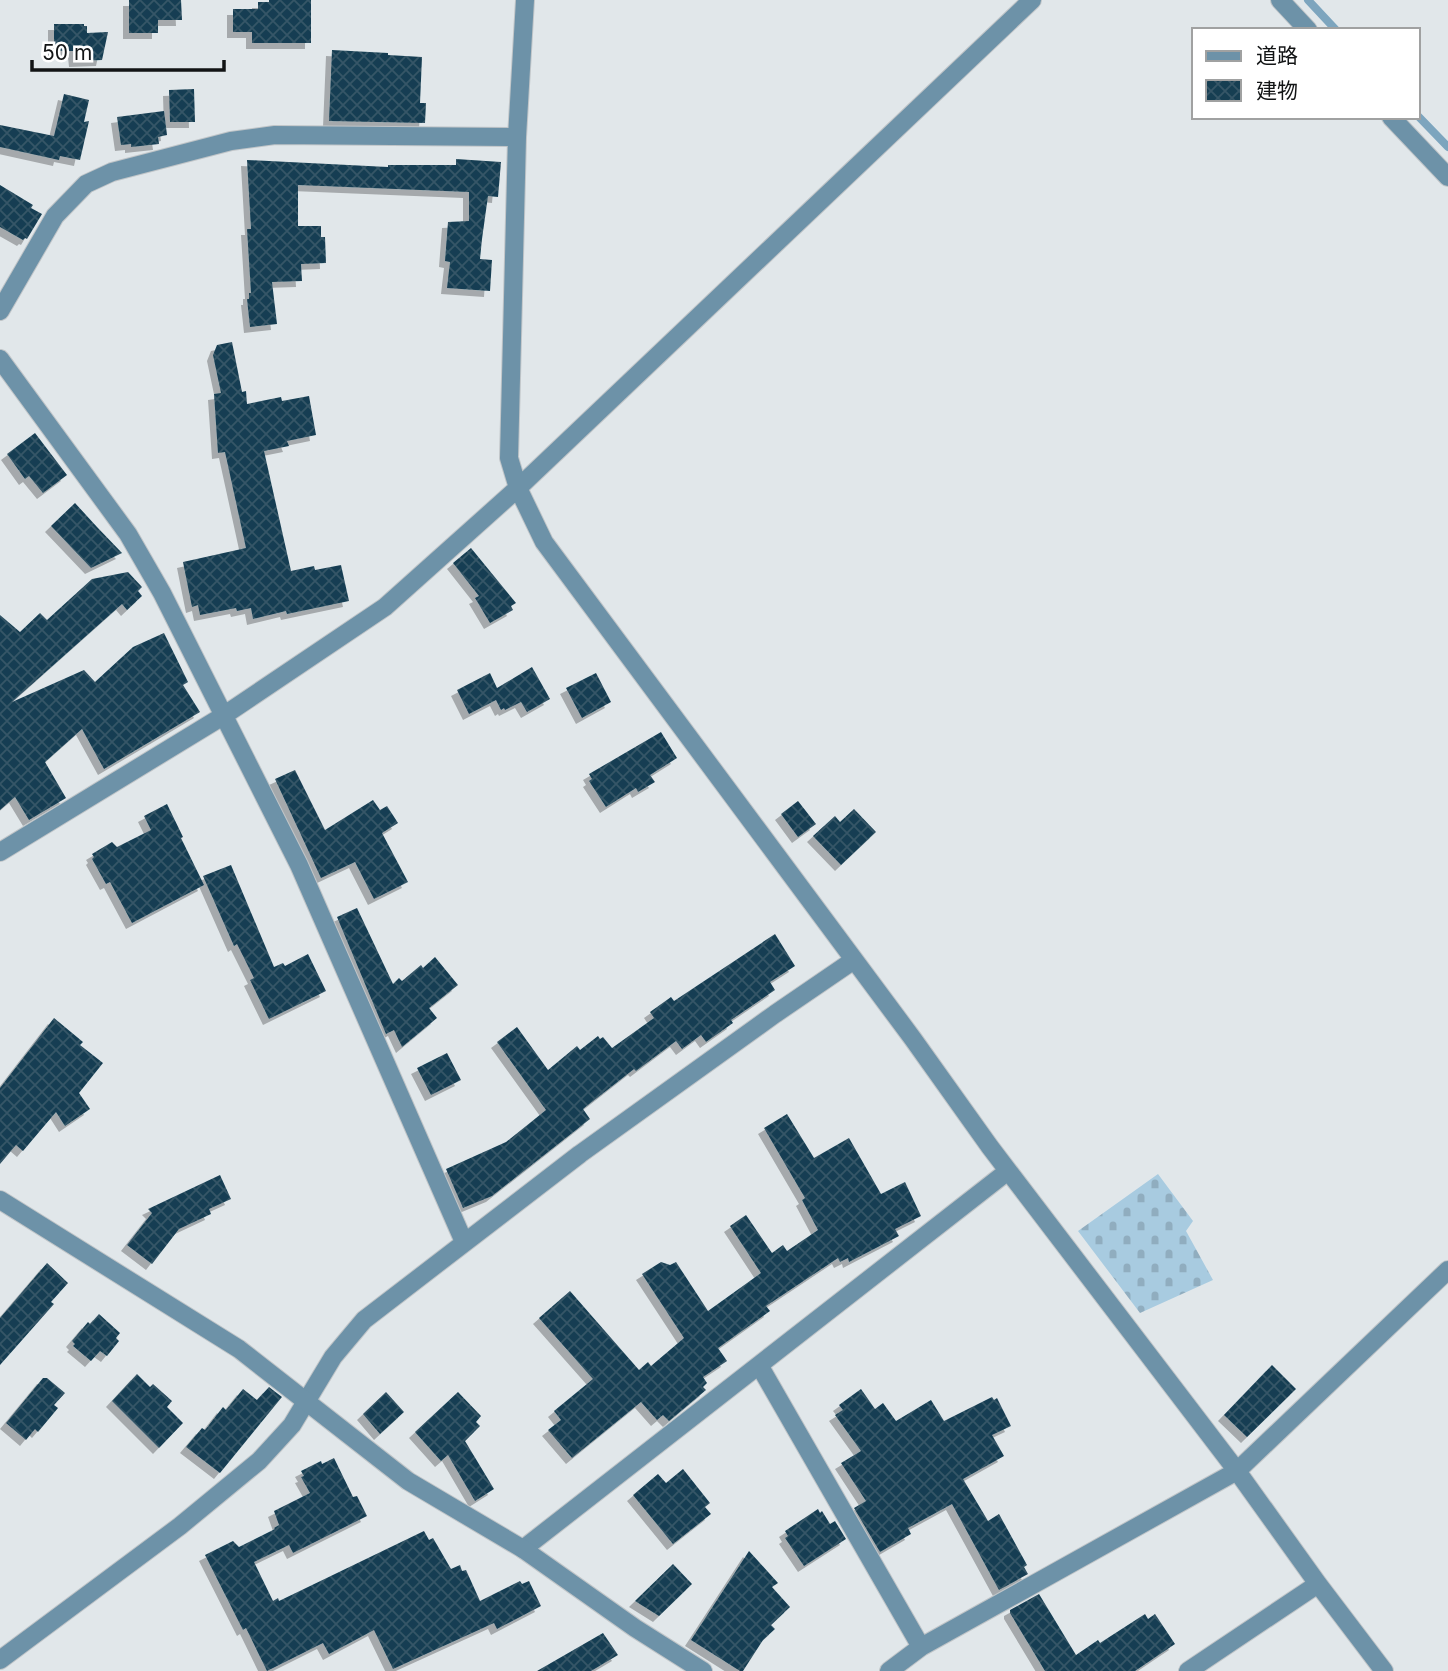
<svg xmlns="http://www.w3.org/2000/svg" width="1448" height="1671" font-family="Inter,'Noto Sans JP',sans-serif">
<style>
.cemetery{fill:url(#cemetery-stones)}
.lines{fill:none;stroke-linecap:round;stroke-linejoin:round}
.stream{stroke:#7da5be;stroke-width:8}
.building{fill:url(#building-cross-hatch);filter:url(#shadow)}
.minor-casing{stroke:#c0c5c8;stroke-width:20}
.tertiary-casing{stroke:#c0c5c8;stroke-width:20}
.minor{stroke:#6d92a8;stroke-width:18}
.tertiary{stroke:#6d92a8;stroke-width:18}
</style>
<defs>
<pattern id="cemetery-stones" width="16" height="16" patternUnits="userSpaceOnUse" patternTransform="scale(1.75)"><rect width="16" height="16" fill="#a8cbe0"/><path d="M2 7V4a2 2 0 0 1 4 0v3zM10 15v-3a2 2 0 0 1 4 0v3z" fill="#90adbf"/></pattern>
<pattern id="building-cross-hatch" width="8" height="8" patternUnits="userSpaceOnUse" patternTransform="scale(1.75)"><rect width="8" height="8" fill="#163e52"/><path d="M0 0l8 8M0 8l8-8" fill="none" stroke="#365667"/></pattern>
<filter id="shadow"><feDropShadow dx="-6" dy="6" stdDeviation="0" flood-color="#0004"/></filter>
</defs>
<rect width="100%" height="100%" fill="#e1e7ea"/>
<!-- cemetery -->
<path class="cemetery" d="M1158,1174L1193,1221L1186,1231L1213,1280L1140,1313L1078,1231Z"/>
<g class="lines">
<!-- stream -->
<path class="stream" d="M1308,0L1336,30
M1418,116L1448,147"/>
</g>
<!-- building -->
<path class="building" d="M129,0H181L182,20H158V33H129Z
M269,0H311V43H252V32H233V9H258V2H269Z
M54,24H84V26H87V33L108,32L102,60L75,61L74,51H54Z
M332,50L388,53V55L422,57L420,103H426L425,123L329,121Z
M194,89L195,122H170L169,90Z
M64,94L89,100L84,122L89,121L80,160L60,156L59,160L0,147V125L54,136Z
M164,111L167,135L158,137L159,144L131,147V144L121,145L117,117Z
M456,159L501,162L498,197L488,196L482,239L480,259L492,260L490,291L447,288L450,262L445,261L448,222L469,221V192L298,185V226H321V237H325L326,263L301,264L302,281L272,282L277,324L250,327L247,299H249V293H251L247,229H251L247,160L388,167V165H456Z
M0,185L33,205L31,208L42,214L27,239L25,238L23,240L0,227Z
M232,342L242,392L246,391L247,404L281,397L282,401L309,396L316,435L287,441L289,446L264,451L291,571L314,566L315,570L341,565L349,601L287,614L286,611L253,619L251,608L237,611L236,608L200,615L198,605L192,607L183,562L246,548L225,452L218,453L214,394L221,393L213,355L217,345Z
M35,433L67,475L43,493L29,476L25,479L7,454Z
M75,503L97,527L122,553L91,568L51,526Z
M471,548L516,603L511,606L513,610L490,623L475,598L479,596L453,563Z
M128,572L142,587L138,591L142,596L127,610L122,604L12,702L84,670L95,682L133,647L164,633L188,682L183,685L200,712L104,769L82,729L45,762L66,798L29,820L15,797L0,810V615L20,632L40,613L47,620L92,579Z
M532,667L550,699L527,712L521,702L505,710L504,708L501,710L496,700L469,714L457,690L490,673L497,688Z
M596,673L611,702L582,718L566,688Z
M661,732L677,758L650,775L655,782L638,792L636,788L606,807L589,781L592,779L589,774Z
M295,770L325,830L373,800L380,810L387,806L398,823L382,833L408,882L374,899L355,862L321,878L275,779Z
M798,801L816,824L798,837L781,814Z
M167,804L183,837L181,838L204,885L132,923L110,882L106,884L92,859L94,857L92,854L112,842L117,847L151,830L144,816Z
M854,809L876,832L841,865L813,836L835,816L840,822Z
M231,865L274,967L283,963L285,966L308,954L326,991L269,1019L250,980L254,978L237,944L234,946L203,876Z
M357,908L393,984L399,978L402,981L421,965L423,968L435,957L458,985L429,1008L437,1018L402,1047L394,1030L386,1034L337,917Z
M775,934L795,966L770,982L775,990L731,1020L733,1023L706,1042L701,1035L682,1049L676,1041L636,1071L634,1069L583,1109L590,1119L492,1196L463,1208L446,1169L506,1142L546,1110L497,1042L517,1027L548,1070L577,1046L580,1050L598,1036L600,1039L603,1037L612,1048L654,1018L650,1012L671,997L674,1001Z
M54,1018L83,1042L80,1045L103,1063L79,1093L90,1109L65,1126L56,1112L23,1151L16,1145L0,1164V1088Z
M447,1053L461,1080L431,1095L417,1068Z
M787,1114L814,1158L849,1138L881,1194L905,1182L921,1216L895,1229L899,1236L849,1262L848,1258L840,1262L838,1258L766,1306L770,1311L718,1348L727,1361L703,1377L707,1383L703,1387L706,1390L669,1421L663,1415L657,1420L641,1402L572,1458L548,1430L561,1420L554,1411L593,1379L539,1318L570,1291L639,1370L648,1362L651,1366L684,1338L642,1274L661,1262L670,1265L676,1262L708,1311L761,1273L730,1226L746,1215L772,1253L783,1245L787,1251L818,1230L802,1200L805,1198L764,1128Z
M220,1175L231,1199L209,1209L211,1214L179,1229L152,1264L127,1245L152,1213L148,1209Z
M47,1263L68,1283L51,1302L54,1304L0,1365V1318Z
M99,1314L120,1333L116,1338L119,1341L107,1356L100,1351L91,1361L73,1346L75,1344L72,1341L88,1322L90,1324Z
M1272,1365L1296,1389L1247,1437L1224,1415Z
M137,1374L150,1387L153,1384L172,1401L167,1407L183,1423L159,1448L112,1401Z
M43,1378H47L65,1393L54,1405L58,1408L38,1432L35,1429L26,1440L6,1423Z
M269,1387L282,1397L220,1473L186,1447L202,1428L205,1430L223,1407L226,1410L243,1389L257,1400Z
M861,1389L875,1409L883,1403L896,1421L931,1400L944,1421L992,1397L994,1400L997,1398L1011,1426L992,1435L1004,1456L963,1479L988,1521L999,1514L1027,1565L1024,1567L1028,1574L999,1590L952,1504L908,1528L911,1534L880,1552L854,1508L866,1501L841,1463L861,1451L835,1415L843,1410L839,1405Z
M386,1392L404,1412L380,1434L363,1414Z
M458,1392L481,1416L476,1422L480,1426L465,1441L494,1489L475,1501L448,1455L441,1461L415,1432Z
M334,1458L353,1497L357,1496L367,1516L293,1553L289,1545L254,1562L273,1601L278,1598L279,1601L424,1531L429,1540L433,1538L451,1569L460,1565L462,1571L466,1570L480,1601L520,1581L522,1584L529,1581L541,1606L497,1629L494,1623L393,1669L374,1630L329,1654L323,1643L267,1671L246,1628L243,1630L205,1555L233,1541L239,1547L275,1529L274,1528L279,1525L274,1511L310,1493L301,1477L304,1476L301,1471L321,1461L322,1464Z
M683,1469L710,1503L705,1507L711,1514L673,1544L633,1495L658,1474L666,1483Z
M818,1509L820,1513L822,1511L830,1524L835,1521L846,1539L804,1566L785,1538L788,1536L785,1531Z
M749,1551L778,1583L772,1587L790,1607L771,1625L775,1629L763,1640L743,1671H740L691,1640Z
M673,1564L692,1584L659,1616L635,1601Z
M1039,1594L1076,1655L1098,1640L1100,1643L1145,1614L1148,1619L1155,1614L1175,1644L1135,1671H1045L1010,1613V1610Z
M603,1633L618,1655L591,1671H537Z"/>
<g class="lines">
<defs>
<path id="minor" d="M525,0L517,137L509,458L518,488L544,542L913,1039L990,1147L1237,1471L1318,1584L1384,1671
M1280,0L1308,30
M1391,117L1448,177
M0,311L55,216L86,184L112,172L231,141L275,135L517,137
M0,359L128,534L162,593L299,865L464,1242
M0,852L223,716L385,607L518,488L1032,0
M759,1365L921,1647
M523,1549L1008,1171
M0,1660L180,1526L259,1461L292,1425L333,1357L364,1320L580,1154L775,1014L854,960
M889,1671L921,1647L1237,1471L1448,1270
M1188,1671L1318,1584"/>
<path id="tertiary" d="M0,1200L239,1349L408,1481L523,1549L635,1628L703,1671"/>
</defs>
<!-- minor casing -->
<use href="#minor" class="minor-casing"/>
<!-- tertiary casing -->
<use href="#tertiary" class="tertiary-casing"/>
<!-- minor -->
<use href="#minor" class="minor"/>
<!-- tertiary -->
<use href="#tertiary" class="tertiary"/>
</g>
<!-- legend -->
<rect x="1192" y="28" width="228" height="91" fill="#ffffff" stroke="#a0a1a1" stroke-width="2"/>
<rect x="1206" y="51" width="35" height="10" fill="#6d92a8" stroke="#a0a1a1" stroke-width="2"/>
<text x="1256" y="63" font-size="21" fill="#121415">道路</text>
<rect x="1206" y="80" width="35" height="21" fill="url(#building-cross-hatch)" stroke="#a0a1a1" stroke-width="2"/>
<text x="1256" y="98" font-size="21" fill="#121415">建物</text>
<!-- scale -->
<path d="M32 60v10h192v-10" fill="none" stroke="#121415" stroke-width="3.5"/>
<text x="42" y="60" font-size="21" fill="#121415" stroke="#ffffff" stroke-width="5" paint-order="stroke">50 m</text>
</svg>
